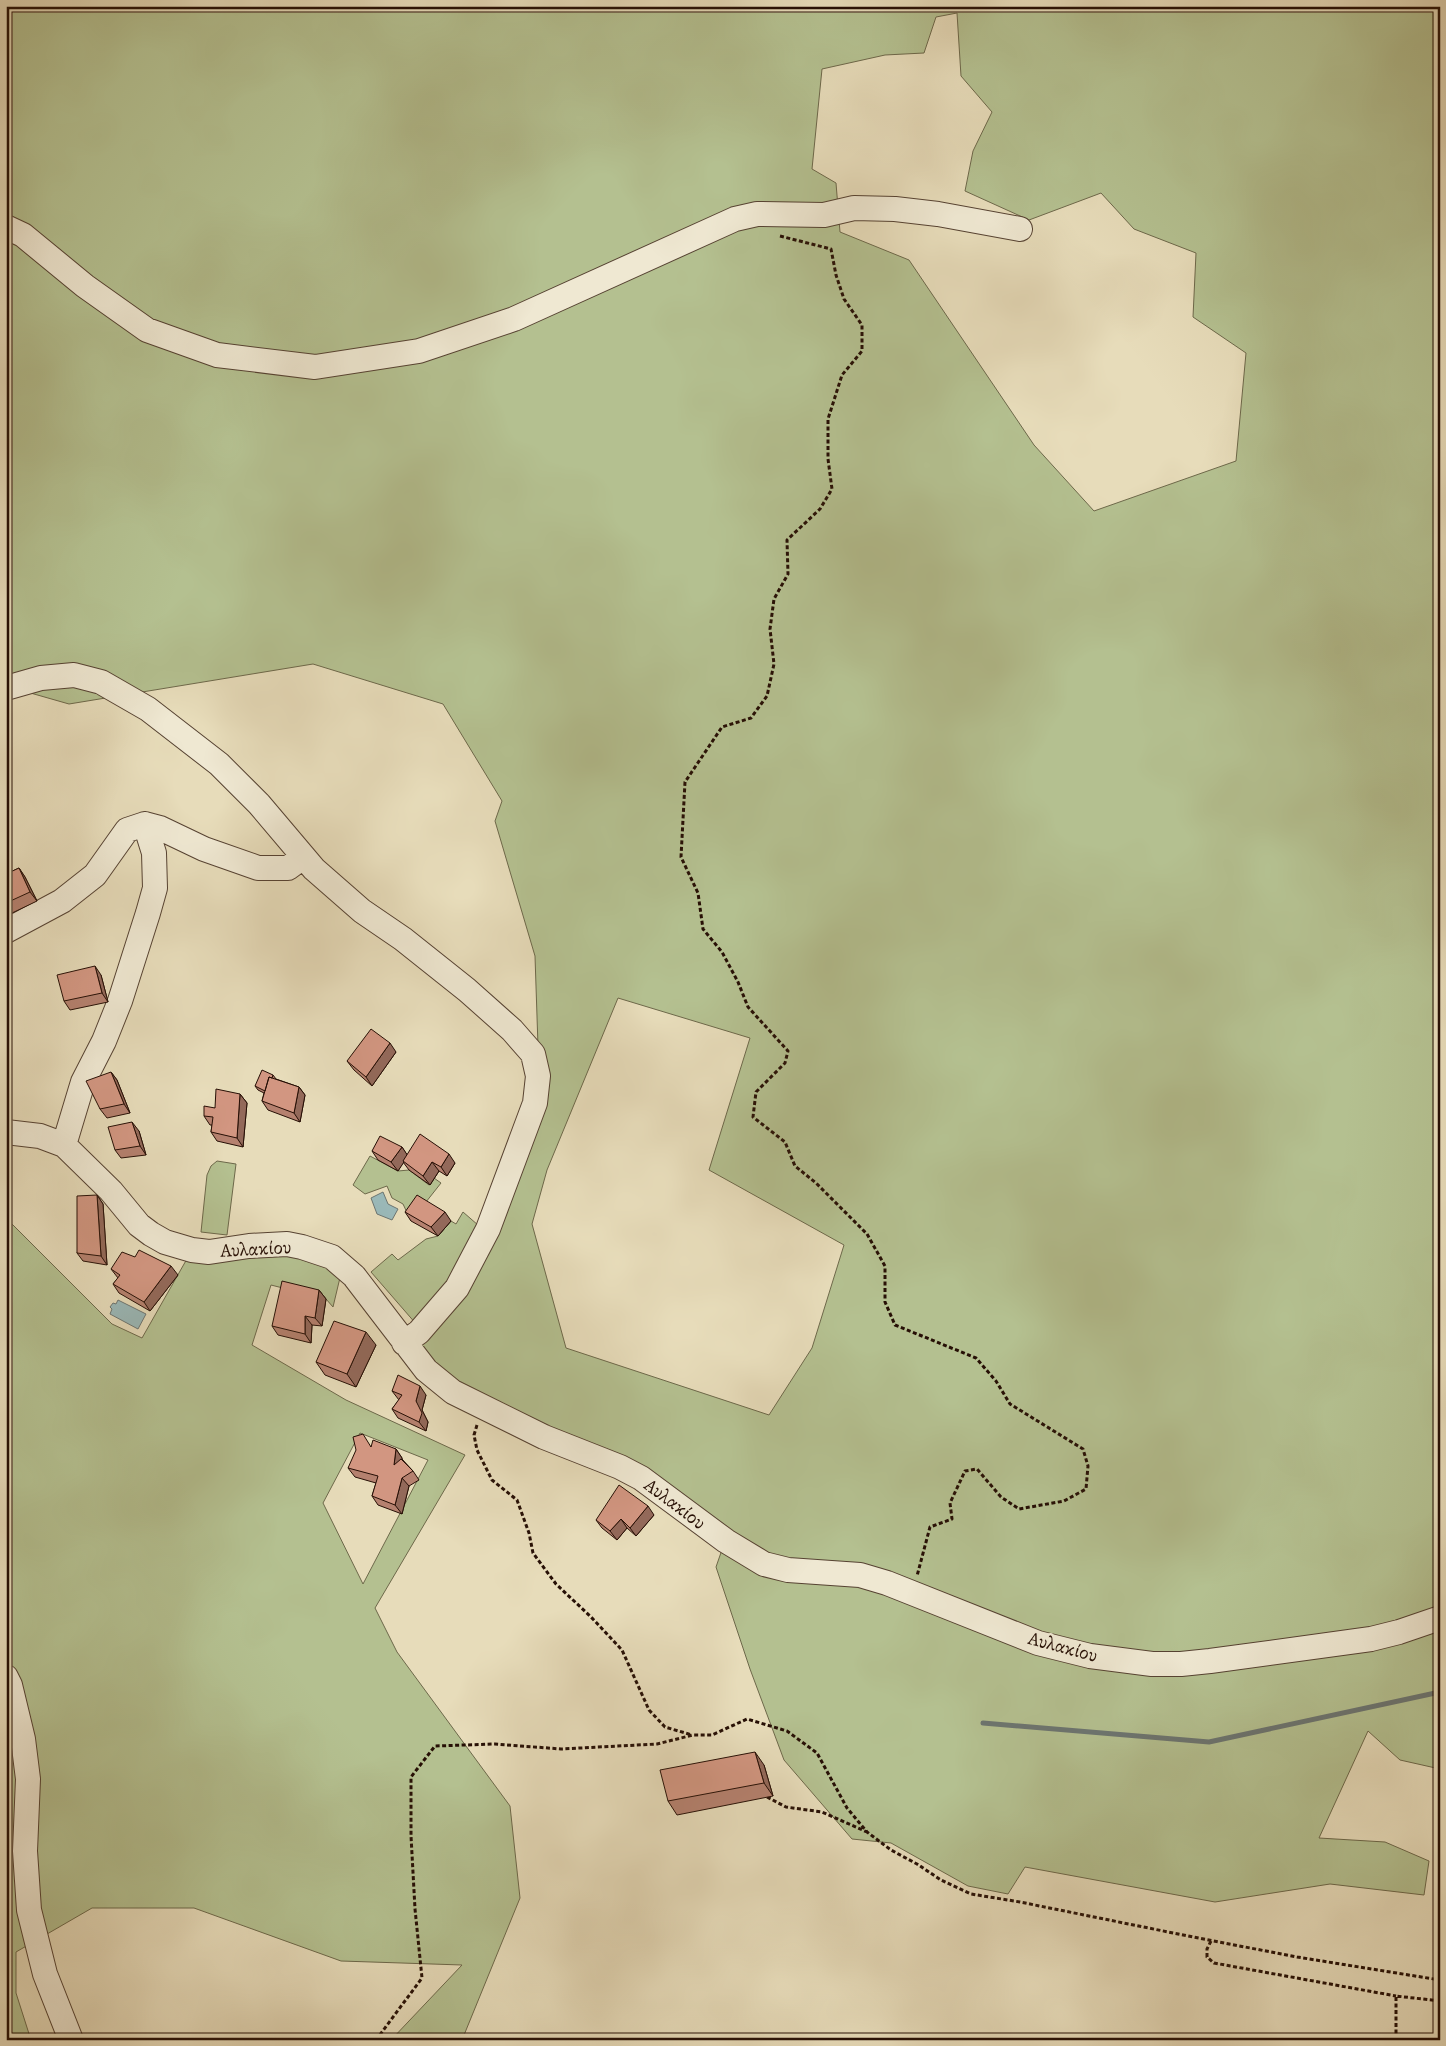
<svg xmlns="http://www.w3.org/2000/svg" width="1446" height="2046" font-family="Alegreya,serif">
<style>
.green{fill:#b4c090;stroke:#6d684a;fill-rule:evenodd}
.water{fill:#9ab9b9;stroke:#6c7571}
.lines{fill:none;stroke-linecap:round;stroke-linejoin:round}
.stream{stroke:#6c7571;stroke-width:5}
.minor-casing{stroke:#564232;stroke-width:26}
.path{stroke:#260f05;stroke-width:3;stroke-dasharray:4 2.5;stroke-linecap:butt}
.minor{stroke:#efe8d2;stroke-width:24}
.wall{fill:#b5816f;stroke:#260f05}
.shaded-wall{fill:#93695a;stroke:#260f05}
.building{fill:#d29681;stroke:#260f05}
.labels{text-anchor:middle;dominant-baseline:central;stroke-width:4.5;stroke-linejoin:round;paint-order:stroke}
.street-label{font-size:19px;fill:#260f05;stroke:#efe8d2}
</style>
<rect width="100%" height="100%" fill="#e7dcba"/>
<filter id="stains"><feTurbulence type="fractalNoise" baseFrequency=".004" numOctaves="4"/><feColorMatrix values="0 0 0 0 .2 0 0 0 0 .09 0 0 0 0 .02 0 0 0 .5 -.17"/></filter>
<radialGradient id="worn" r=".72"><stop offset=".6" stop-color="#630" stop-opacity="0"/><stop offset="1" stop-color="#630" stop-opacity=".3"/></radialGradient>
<path class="green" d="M6,6H1440V1769L1400,1760L1368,1731L1319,1838L1385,1842L1429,1861L1424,1895L1330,1884L1215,1902L1025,1867L1008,1894L968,1886L891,1843L852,1839L784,1760L750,1669L716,1567L725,1541L642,1477L427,1370L417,1325L371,1272L392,1254L398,1260L426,1239L438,1236L451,1221L456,1224L463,1212L486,1232L539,1076L535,956L495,821L502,801L443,704L313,664L69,704L6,686ZM957,13L961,76L992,112L973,151L965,191L1029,220L1101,193L1134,229L1196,253L1193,317L1246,353L1236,461L1094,511L1034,445L909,260L840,232L836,183L812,169L822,69L885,55L924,53L936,17ZM618,998L750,1038L709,1170L844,1245L812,1348L769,1415L566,1348L532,1224L547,1170Z
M370,1156L398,1171L409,1170L429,1185L434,1178L441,1183L411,1221L403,1204L392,1198L387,1186L365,1194L353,1185Z
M217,1161L236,1164L227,1235L201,1232L207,1175L211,1166Z
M6,1218L112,1324L142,1338L192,1250L249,1246L343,1265L333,1307L326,1299L271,1285L252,1345L346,1400L465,1455L375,1608L397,1652L510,1806L520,1898L462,2040H391L462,1965L341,1961L194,1908H92L16,1952V1993L31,2040H6ZM360,1433L428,1460L363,1584L323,1503Z"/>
<path class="water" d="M383,1192L388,1204L398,1209L392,1220L377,1214L371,1198Z
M118,1300L146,1314L138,1329L110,1314L112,1309L110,1307L113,1303L116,1304Z"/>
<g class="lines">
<path class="stream" d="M983,1723L1209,1742L1440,1692"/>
<g class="minor-casing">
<path id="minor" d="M6,227L23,235L85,286L147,330L217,355L315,367L419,351L514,319L735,219L757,214L824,215L854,208L895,209L938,214L1020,229
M6,688L41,678L74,675L101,682L148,709L219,764L259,804L314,869L362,911L403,939L467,990L512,1030L533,1054L538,1076L535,1103L488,1229L457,1288L419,1332L404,1343
M6,931L62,901L95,875L127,830L145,824L160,828L204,849L258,868H288L303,857
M6,1132L40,1136L64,1145L111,1191L139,1225L151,1234L165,1242L192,1250L209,1252L249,1246L287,1244L302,1247L332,1257L354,1276L426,1370L453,1392L544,1437L620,1467L641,1478L726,1541L764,1564L788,1570L860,1575L887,1583L1038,1643L1090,1656L1152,1664H1181L1210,1661L1371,1639L1399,1632L1440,1618
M64,1145L83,1082L104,1041L120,1001L148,913L155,888L154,853L145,824
M6,1677L10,1685L23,1739L28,1779L25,1851L29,1910L45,1974L71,2040"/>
</g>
<path class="path" d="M780,236L831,249L836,275L844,299L862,325V351L842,375L828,419V459L832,489L820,509L787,540L788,574L774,599L770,629L774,664L767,696L751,718L722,727L685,782L681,857L698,893L703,929L722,952L738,982L748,1007L788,1051L785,1063L756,1092L753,1117L785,1142L795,1166L816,1183L867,1234L885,1266V1302L895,1325L976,1358L996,1381L1010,1404L1083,1449L1088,1466L1086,1489L1064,1501L1019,1509L1001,1497L977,1469L965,1471L950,1503L952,1519L930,1527L917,1576
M477,1425L474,1435L477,1450L492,1480L517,1500L529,1533L533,1553L556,1584L591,1617L622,1650L649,1710L665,1727L692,1735
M767,1797L786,1807L822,1812L867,1832
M1211,1941L1207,1949V1957L1214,1963L1396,1996
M376,2040L422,1978L415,1909L411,1836V1777L435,1746L495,1744L561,1749L657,1744L693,1735H712L747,1719L787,1731L817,1753L847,1808L867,1832L891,1850L917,1864L941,1880L971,1894L1020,1902L1193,1937L1297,1957L1440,1980
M1396,2040V1996L1440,2001"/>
<use href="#minor" class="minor"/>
</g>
<path class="wall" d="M19,868L25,877L37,901L10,914L6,909V874Z
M101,975L108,1002L70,1010L64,1001Z
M396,1052L372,1086L354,1070L347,1061Z
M111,1072L117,1080L130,1113L107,1118L100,1109Z
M273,1075L276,1079L299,1087L305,1095L300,1122L268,1110L262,1101L264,1093L258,1090L255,1086Z
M240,1094L247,1103L243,1147L217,1141L211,1132L212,1125H210L204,1116L215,1108Z
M139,1131L146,1155L121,1158L115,1150Z
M402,1147L407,1155L455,1163L447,1176L439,1171L430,1185L409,1170L403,1162L398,1171L378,1160L372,1151Z
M97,1195L103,1204L107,1265L83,1261L77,1253Z
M405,1212L451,1221L438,1236L411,1221Z
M111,1269L178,1275L150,1311L119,1293L113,1284L118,1278Z
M319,1290L326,1299L322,1326L312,1325L311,1343L278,1335L272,1326Z
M376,1345L356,1387L325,1375L316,1362Z
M392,1391L426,1395L422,1410L428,1422L426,1431L398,1418L392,1409L399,1400Z
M371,1446L396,1449L402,1458V1459L413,1471L419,1480L409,1486L402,1514L378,1505L372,1496L376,1483L355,1477L348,1468Z
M654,1515L636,1536L627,1528L617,1540L602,1528L596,1520Z
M764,1765L773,1796L677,1815L668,1801Z"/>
<path class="shaded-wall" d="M19,868L25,877L37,901L30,892Z
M95,966L101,975L108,1002L102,993Z
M390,1043L396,1052L372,1086L366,1077Z
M111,1072L117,1080L130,1113L124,1104Z
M299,1087L305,1095L300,1122L294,1113Z
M240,1094L247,1103L243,1147L237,1138Z
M132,1122L139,1131L146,1155L140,1146Z
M402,1147L408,1156L398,1171L391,1162Z
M449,1154L455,1163L447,1176L441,1167Z
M432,1162L439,1171L430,1185L423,1176Z
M97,1195L103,1204L107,1265L101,1256Z
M445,1212L451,1221L438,1236L431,1227Z
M171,1266L178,1275L150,1311L144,1302Z
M319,1290L326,1299L322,1326L315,1318Z
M305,1316L312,1325L311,1343L305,1334Z
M366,1332L376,1345L356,1387L347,1374Z
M420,1386L426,1395L422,1410L428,1422L426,1431L419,1422L416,1401Z
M396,1449L402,1458L400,1474L394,1465Z
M402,1478L409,1486L402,1514L395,1505Z
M648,1506L654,1515L636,1536L630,1528Z
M621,1519L627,1528L617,1540L610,1531Z
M755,1752L764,1765L773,1796L764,1783Z"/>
<path class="building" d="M19,868L30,892L6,903V874Z
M95,966L102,993L64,1001L57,975Z
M371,1029L390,1043L366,1077L347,1061Z
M262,1070L273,1075L272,1078L269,1077L265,1091L255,1086Z
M111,1072L124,1104L100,1109L86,1081Z
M269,1077L299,1087L294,1113L262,1101Z
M216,1089L240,1094L237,1138L211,1132L213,1117L204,1116V1106L215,1108Z
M132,1122L140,1146L115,1150L108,1127Z
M420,1134L449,1154L441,1167L432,1162L423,1176L403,1161Z
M380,1136L402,1147L391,1162L372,1151Z
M97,1195L101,1256L77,1253V1196Z
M417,1195L445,1212L431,1227L405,1212Z
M139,1250L171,1266L144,1302L113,1284L120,1275L111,1269L122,1252L135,1257Z
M282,1281L319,1290L315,1318L305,1316V1334L272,1326Z
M334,1321L366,1332L347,1374L316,1362Z
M398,1375L420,1386L416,1401L422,1413L419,1422L392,1409L402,1395L392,1391Z
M363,1434L371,1447L373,1440L396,1449L394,1465L401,1459L413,1471L402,1478L395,1505L372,1496L378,1476L348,1468L356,1450L353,1437Z
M619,1485L648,1506L630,1528L621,1519L610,1531L596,1520Z
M755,1752L764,1783L668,1801L660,1770Z"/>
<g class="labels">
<g class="street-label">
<text transform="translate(256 1249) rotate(-3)">Αυλακίου</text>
<text transform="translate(675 1504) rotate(37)">Αυλακίου</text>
<text transform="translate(1063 1647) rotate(15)">Αυλακίου</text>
</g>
</g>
<rect width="1446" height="2046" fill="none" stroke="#e7dcba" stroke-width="25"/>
<rect x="8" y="8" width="1431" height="2031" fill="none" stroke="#260f05" stroke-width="2.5"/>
<rect x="12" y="12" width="1421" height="2021" fill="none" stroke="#260f05"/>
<rect width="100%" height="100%" filter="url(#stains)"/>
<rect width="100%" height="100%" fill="url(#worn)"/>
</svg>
